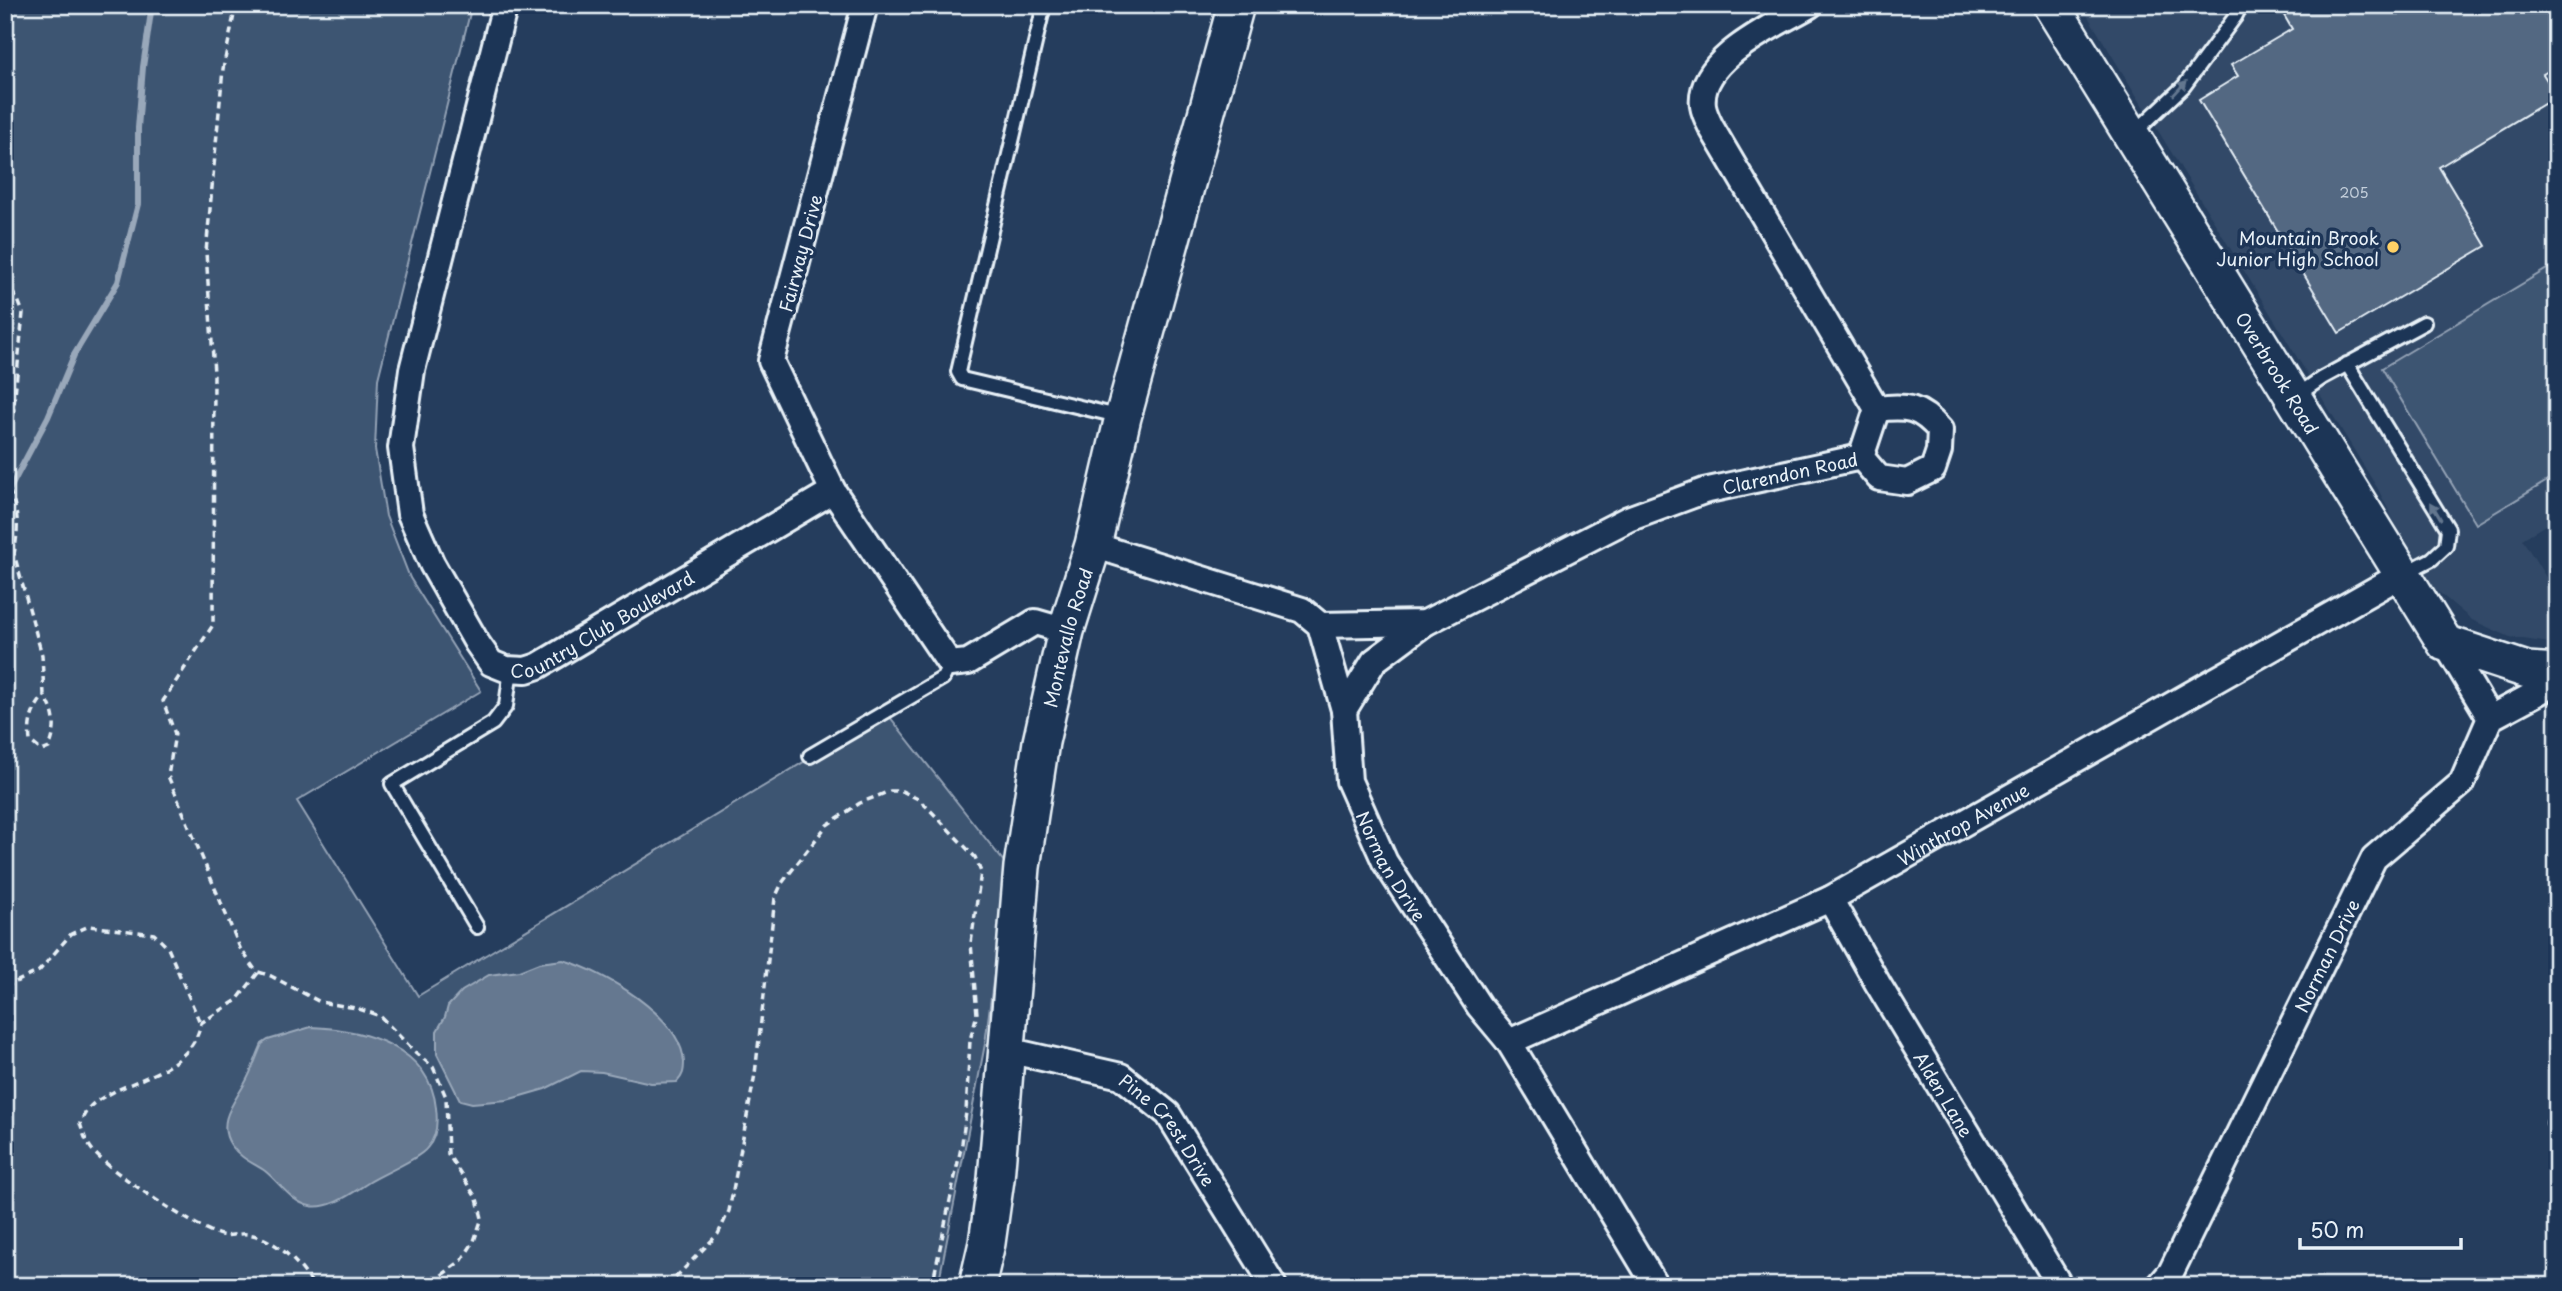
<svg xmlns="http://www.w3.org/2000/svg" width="2562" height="1291" font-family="'Playpen Sans',sans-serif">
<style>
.built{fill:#334a68}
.green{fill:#3e5472;stroke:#93a2b5;stroke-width:2}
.water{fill:#657890;stroke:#99a8ba;stroke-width:2}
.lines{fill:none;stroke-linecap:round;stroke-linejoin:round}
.stream{stroke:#99a8ba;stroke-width:6}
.building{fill:#536782;stroke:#e8f1f8;stroke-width:2}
.lane-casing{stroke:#e8f1f8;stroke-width:18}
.street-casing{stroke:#e8f1f8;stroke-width:30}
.secondary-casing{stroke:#e8f1f8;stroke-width:40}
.path{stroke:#e8f1f8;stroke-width:3.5;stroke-dasharray:7 5;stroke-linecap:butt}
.lane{stroke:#1d3557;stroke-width:12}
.street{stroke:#1d3557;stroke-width:24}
.secondary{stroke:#1d3557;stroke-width:35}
.oneway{fill:#64778f}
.poi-dot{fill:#ffd166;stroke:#1d3557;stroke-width:2.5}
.labels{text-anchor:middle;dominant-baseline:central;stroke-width:7;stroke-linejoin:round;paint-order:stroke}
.number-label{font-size:14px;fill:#c3ceda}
.poi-label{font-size:18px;fill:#e8f1f8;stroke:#1d3557;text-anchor:end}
.street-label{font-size:18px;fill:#e8f1f8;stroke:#1d3557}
</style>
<rect width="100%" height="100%" fill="#253d5d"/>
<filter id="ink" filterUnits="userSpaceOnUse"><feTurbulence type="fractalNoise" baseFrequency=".0143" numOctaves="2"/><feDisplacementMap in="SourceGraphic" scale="14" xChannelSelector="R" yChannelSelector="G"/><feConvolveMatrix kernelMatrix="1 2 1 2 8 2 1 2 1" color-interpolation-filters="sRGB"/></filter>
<g filter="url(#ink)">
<path class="built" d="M2081,5H2557V518L2522,539L2557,595V644L2510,637L2472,620L2435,589L2406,545L2378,489Z"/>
<path class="green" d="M5,5H472L378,379L375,449L386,516L410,578L481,691L297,801L418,996L886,712L1008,867L985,1044L938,1286H5Z
M2557,263V475L2476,524L2382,368Z"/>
<path class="water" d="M563,960C603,971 681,1016 684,1062C684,1071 683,1076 677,1082L651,1083L602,1072L581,1071L545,1089L507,1100L472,1103L460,1100L437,1054V1031L445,1017L448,1006L462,991L489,975L519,971L539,963Z
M311,1027C364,1029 430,1047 436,1108C438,1123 437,1137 427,1148C419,1159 382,1174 368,1183C352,1193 330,1210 310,1206C292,1203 279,1182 265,1171C253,1163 240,1158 231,1145C216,1122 234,1103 245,1083C252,1071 256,1057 262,1044L268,1040Z"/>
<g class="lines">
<path class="stream" d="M5,498L48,417L74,355L118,282L138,204V128L143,67L152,5"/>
</g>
<path class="building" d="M2278,5H2557V66L2543,74L2557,96L2439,167L2486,246L2339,333L2199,100L2238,76L2231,65L2292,29Z"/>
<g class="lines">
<g class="lane-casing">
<path id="lane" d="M1044,5L958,372L962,379L1122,417
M2134,133L2184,86L2235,17L2241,5
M2347,364L2448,529L2446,546L2432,559L2405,573
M2296,396L2322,378L2424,323
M810,756L943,678L950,664
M477,927L392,784L493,723L506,706L511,669
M2554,1123L2557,1121"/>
</g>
<g class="street-casing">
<g id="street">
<path id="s1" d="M505,5L412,370L401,448L410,514L432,564L477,643L491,663L506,669L526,670L538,666L833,491"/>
<path d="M865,5L771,361L833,491L950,664L968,662L1035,622L1066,631"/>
<path d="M1810,5C1776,25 1697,58 1703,106C1704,113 1708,121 1711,127L1877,409L1861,457"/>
<path d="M1861,457L1879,478L1907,482L1933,469L1939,451L1940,430C1920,407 1907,405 1877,409"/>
<path id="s2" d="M1093,545L1302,610L1320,625L1344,710L1349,781L1385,862L1479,1006L1509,1042L1656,1286"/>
<path id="s3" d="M1320,625L1425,623L1628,519L1704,491L1861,457"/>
<path d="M2445,643L2490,718"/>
<path d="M1344,710L1374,661L1425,623"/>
<path id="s4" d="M1830,899L1878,984L2060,1286"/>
<path id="s5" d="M1509,1042L1830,899L2401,575"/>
<path id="s6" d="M1007,1050L1121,1076L1168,1114L1274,1286"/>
<path id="s7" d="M2159,1286L2171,1272L2374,858L2462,783L2490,718L2557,682"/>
</g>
</g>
<g class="secondary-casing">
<g id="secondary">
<path id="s8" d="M2051,5L2445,643L2527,670L2557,672"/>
<path id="s9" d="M977,1286L987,1243L996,1179L1022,867L1041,742L1066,631L1093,545L1123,417L1236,5"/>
</g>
</g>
<path class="path" d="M236,5L223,69L206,252L214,373L213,625L163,701L175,734L168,776L240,948L256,971L271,976L320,1002L356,1008L380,1016L414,1051L433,1067L446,1097L448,1154L477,1199L482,1218L474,1241L462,1260L442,1275L434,1286
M5,282L18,300L23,313L13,415L5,444
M5,479C18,509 20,521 14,554L42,655L44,695C32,711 28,721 30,741L42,751L49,748C57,728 56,713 44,695
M258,973L237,1000L201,1023C193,1064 149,1075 115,1091C106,1096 94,1101 88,1109C85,1113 82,1119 80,1123C83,1134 87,1144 94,1152C111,1172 196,1229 221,1235C229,1237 239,1233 247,1234C276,1238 299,1263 314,1286
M5,987L39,971L71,934L89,926L154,934L168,948L201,1025
M667,1286L718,1234L729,1211L755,1074L775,898L782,883L827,825L860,803L890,791H902L918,799L929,809L975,857L981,872L971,943L977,1014L970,1040L966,1112L962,1143L932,1286"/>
<use href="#lane" class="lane"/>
<use href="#street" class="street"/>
<use href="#secondary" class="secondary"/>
</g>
<defs><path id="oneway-solid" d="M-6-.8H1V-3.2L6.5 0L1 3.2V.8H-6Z" transform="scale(1.75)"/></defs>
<g class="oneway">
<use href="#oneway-solid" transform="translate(2180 88) rotate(-47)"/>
<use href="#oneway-solid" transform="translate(2436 511) rotate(-121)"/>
</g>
</g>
<circle class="poi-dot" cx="2393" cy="247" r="7"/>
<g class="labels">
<g class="number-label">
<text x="2354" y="192">205</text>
</g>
<g class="poi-label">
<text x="2379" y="237">Mountain Brook<tspan x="2379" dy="21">Junior High School</tspan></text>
</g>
<g class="street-label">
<text transform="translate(800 253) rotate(-75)">Fairway Drive</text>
<text stroke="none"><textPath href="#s8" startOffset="432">Overbrook Road</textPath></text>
<text stroke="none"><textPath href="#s3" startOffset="502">Clarendon Road</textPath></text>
<text stroke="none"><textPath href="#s1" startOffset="816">Country Club Boulevard</textPath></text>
<text stroke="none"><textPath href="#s9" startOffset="656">Montevallo Road</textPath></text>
<text stroke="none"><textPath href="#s5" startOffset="504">Winthrop Avenue</textPath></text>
<text stroke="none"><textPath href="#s2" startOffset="497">Norman Drive</textPath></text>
<text stroke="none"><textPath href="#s7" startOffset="371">Norman Drive</textPath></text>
<text stroke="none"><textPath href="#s4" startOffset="226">Alden Lane</textPath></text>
<text stroke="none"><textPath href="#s6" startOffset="189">Pine Crest Drive</textPath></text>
</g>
</g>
<rect width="2562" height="1291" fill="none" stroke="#1d3557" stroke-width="28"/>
<rect x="14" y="14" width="2534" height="1263" fill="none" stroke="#e8f1f8" stroke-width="2.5" filter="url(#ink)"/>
<path d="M2300 1238v10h161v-10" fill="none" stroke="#e8f1f8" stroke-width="3.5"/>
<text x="2310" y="1238" font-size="21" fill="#e8f1f8" stroke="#1d3557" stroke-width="5" paint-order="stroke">50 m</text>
</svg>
